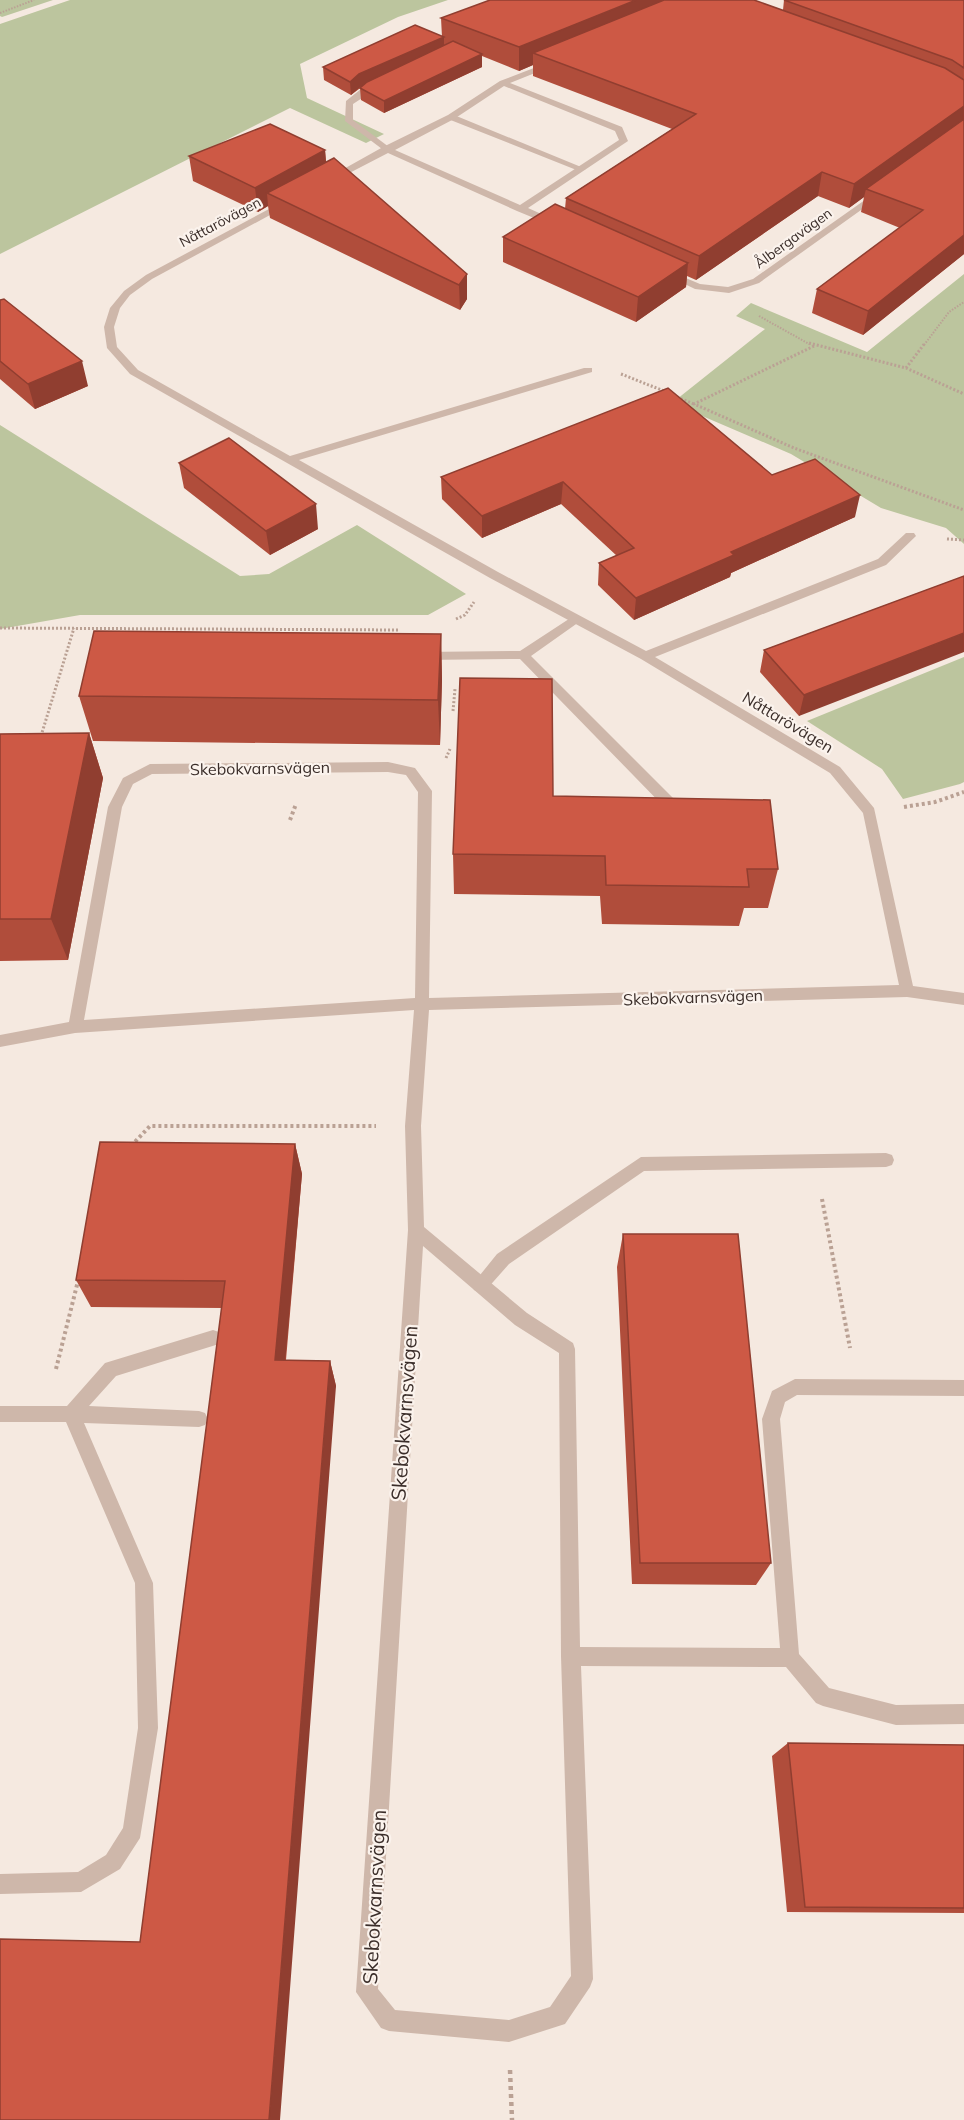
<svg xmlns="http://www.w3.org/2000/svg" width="964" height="2120" font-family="Mulish,sans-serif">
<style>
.green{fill:#bcc59e}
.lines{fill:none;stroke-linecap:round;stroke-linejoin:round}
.path-far3{stroke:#baa194;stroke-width:2;stroke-dasharray:1.5 1.5;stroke-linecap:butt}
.path-far2{stroke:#baa194;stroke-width:3;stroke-dasharray:2 2;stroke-linecap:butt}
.path-far1{stroke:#baa194;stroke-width:4;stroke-dasharray:3 3;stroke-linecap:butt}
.path{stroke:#baa194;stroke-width:4.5;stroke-dasharray:4 4;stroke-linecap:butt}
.service{fill:#ceb7aa;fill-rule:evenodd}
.minor{fill:#ceb7aa;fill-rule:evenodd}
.wall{fill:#b04d3b}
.shaded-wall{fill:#903e30}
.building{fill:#cd5945;stroke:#903e30;stroke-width:1.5}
.labels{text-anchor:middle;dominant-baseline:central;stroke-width:4.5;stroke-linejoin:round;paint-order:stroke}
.far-street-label{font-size:14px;fill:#3b2e2a;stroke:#fbf3ed}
.street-label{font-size:16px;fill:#3b2e2a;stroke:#fbf3ed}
.near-street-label{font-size:20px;fill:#3b2e2a;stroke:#fbf3ed}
</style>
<rect width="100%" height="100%" fill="#f5e9e0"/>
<path class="green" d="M0,0H53L2,17L0,16Z
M70,0H448L398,17L300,64L307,98L384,134L366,143L290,108L0,254V24Z
M964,274V544L946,528L881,508L791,454L672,403L765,329L736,316L751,303L867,352Z
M0,425L240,576L269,574L357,525L466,594L428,615H80L0,629Z
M964,657V782L960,784L903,799L882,769L807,721Z"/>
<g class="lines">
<path class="path-far3" d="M0,13L34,0
M759,316L811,345
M924,345L949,312L964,302"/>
<path class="path-far2" d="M809,343L906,368L964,394
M814,346L694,404L794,448L964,510
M906,368L925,343
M621,374L664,391
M677,397L694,404
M947,539L964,540
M456,619L465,615L474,602
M0,628L400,630
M453,711L455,689
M41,736L74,628
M446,758L450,749"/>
<path class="path-far1" d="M904,807L935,802L964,792
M290,820L296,804
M131,1146L150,1126H376
M822,1199L850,1348
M56,1369L78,1281"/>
<path class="path" d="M510,2070L512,2120"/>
<path class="service" d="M375,83L382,85L353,104V120L389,147L390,149L386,152L345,121L346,101L361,89Z
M448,115H454L586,169L579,171L448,119Z
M575,615L579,616V622L531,656L682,807L684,811L682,815H672L520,659L422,660L416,656L422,652L520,651Z
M886,1153L892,1155L894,1160L892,1165L886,1167L644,1171L509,1264L486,1290L480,1293L474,1290L472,1285L497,1254L641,1157Z
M213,1330L219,1332L221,1338L219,1344L116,1376L89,1406L199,1411L205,1413L208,1419L205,1425L199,1427L84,1423L153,1583L158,1728L140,1838L120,1869L81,1892L0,1894V1874L78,1872L106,1855L123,1828L138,1728L135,1583L66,1422H0V1406H67L105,1363Z"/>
<path class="minor" d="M552,61L556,63L555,65L510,83L622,127L628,141L528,208L557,221V225H551L517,211L388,153L332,182L324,180L383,147L448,115L500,81ZM504,86L615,131L619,140L520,205L395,150L454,119Z
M879,190L884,193L882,195L759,283L729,293L695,289L664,274L669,271L700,284L728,287L753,279Z
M284,201L292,203L152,279L130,295L120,308L114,327L117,347L138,370L290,456L584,368H592V372L299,460L498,572L646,651L878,559L906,533H914L916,536L886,565L655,657L840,767L874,808L913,986L964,993V1005L907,997L429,1010L421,1126L424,1227L527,1313L573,1343L575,1349L580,1647L780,1648L762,1419L772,1391L795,1379L964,1380V1396L797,1395L785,1402L780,1419L799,1654L829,1688L896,1705L964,1704V1724L896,1725L823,1706L816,1703L786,1667L581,1666L593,1979L590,1987L565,2024L509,2042L389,2031L381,2028L356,1992L408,1230L405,1126L414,1010L75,1033L0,1047V1035L69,1022L108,807L123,778L150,764L388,762L415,768L432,791L429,998L899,985L863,813L830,773L641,659L490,578L130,374L107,348L104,327L110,308L124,291L146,275ZM388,772L406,775L418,792L415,998L84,1020L122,807L133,784L152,774ZM423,1246L515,1325L559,1353L561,1656L571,1976L550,2007L509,2020L395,2010L378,1989Z"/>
</g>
<path class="wall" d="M784,0H964V254L863,335L812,313L817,289L900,228L861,212L864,197L849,208L818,196L696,280L687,276L686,287L636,322L503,262V237L565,209L566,198L672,129L533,76V65L519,71L482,56V67L384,113L361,100L360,88L363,86L351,95L324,80L323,67L442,37L441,18L783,10Z
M325,150L326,162L467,274V299L460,310L270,218L268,206L258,212L193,181L189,156Z
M0,300L88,386L35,409L0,379Z
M179,463L318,529L270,555L184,488Z
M772,475L855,517L731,573L730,577L634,620L598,585L599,563L617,556L561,504L482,538L442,499L441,477Z
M964,576L799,716L760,672L764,650Z
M441,634L442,680L440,745L93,741L79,696Z
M89,733L103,778L68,960L0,961V734Z
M553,796L778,869L768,908H744L739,926L602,924L600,896L454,894L453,854Z
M295,1144L302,1174L286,1360L330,1361L336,1386L140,1942L222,1308L91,1307L76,1280Z
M623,1234L771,1563L756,1585L632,1584L617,1267Z
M788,1743L964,1745V1913L787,1912L772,1756Z"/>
<path class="shaded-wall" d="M636,0H690L533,53V65L519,71V47Z
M444,37V50L360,87L351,95L350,82L359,74Z
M482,54V67L384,113V101Z
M964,106V121L866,189L864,197L849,208L854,184Z
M325,150L327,174L267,193L268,206L258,212L255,188Z
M822,172L818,196L696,280L699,256Z
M964,235V254L863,335L868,311Z
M688,263L686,287L636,322L638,297Z
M467,274V299L460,310L459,285Z
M82,361L88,386L35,409L28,384Z
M563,482L561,504L482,538V516Z
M860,495L855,517L731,573L730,577L634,620L636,598L731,552Z
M316,504L318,529L270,555L266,531Z
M964,633V652L799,716L804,695Z
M441,634L442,680L440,745L438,700Z
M89,733L103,778L68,960L51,919Z
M295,1144L302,1174L283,1385L275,1360Z
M330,1361L336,1386L280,2120H269Z"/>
<path class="building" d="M490,0H636L519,47L441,18Z
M664,0H754L945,68L964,80V106L854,184L822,172L699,256L566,198L696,114L533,53Z
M784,0H964V68L952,60Z
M415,25L444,37L359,74L350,82L323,67Z
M453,41L482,54L384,101L360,88L367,82Z
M964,119V235L868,311L817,289L923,210L866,189Z
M270,124L325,150L255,188L189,156Z
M334,158L467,274L459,285L267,193Z
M555,204L688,263L638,297L503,237Z
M4,299L82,361L28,384L0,361V300Z
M668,388L772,475L815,459L860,495L731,552L734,555L636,598L599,563L634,548L563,482L482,516L441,477Z
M229,438L316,504L266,531L179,463Z
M964,576V633L804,695L764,650Z
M94,631L441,634L438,700L79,696Z
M460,678L552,679L553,796L770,800L778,869H747L749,887L606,885L605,856L453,854Z
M89,733L51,919H0V734Z
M100,1142L295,1144L275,1360L330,1361L269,2120H0V1939L140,1942L225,1281L76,1280Z
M623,1234H738L771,1563H640Z
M788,1743L964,1745V1908L805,1907Z"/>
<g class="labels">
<g class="far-street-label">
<text transform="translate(220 222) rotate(-28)">Nåttarövägen</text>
<text transform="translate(793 238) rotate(-36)">Ålbergavägen</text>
</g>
<g class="street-label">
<text transform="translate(788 722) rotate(31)">Nåttarövägen</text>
<text transform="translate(260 768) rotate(-1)">Skebokvarnsvägen</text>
<text transform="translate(693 997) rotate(-2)">Skebokvarnsvägen</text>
</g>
<g class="near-street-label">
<text transform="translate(404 1413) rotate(-86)">Skebokvarnsvägen</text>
<text transform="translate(374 1897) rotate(-87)">Skebokvarnsvägen</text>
</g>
</g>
</svg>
